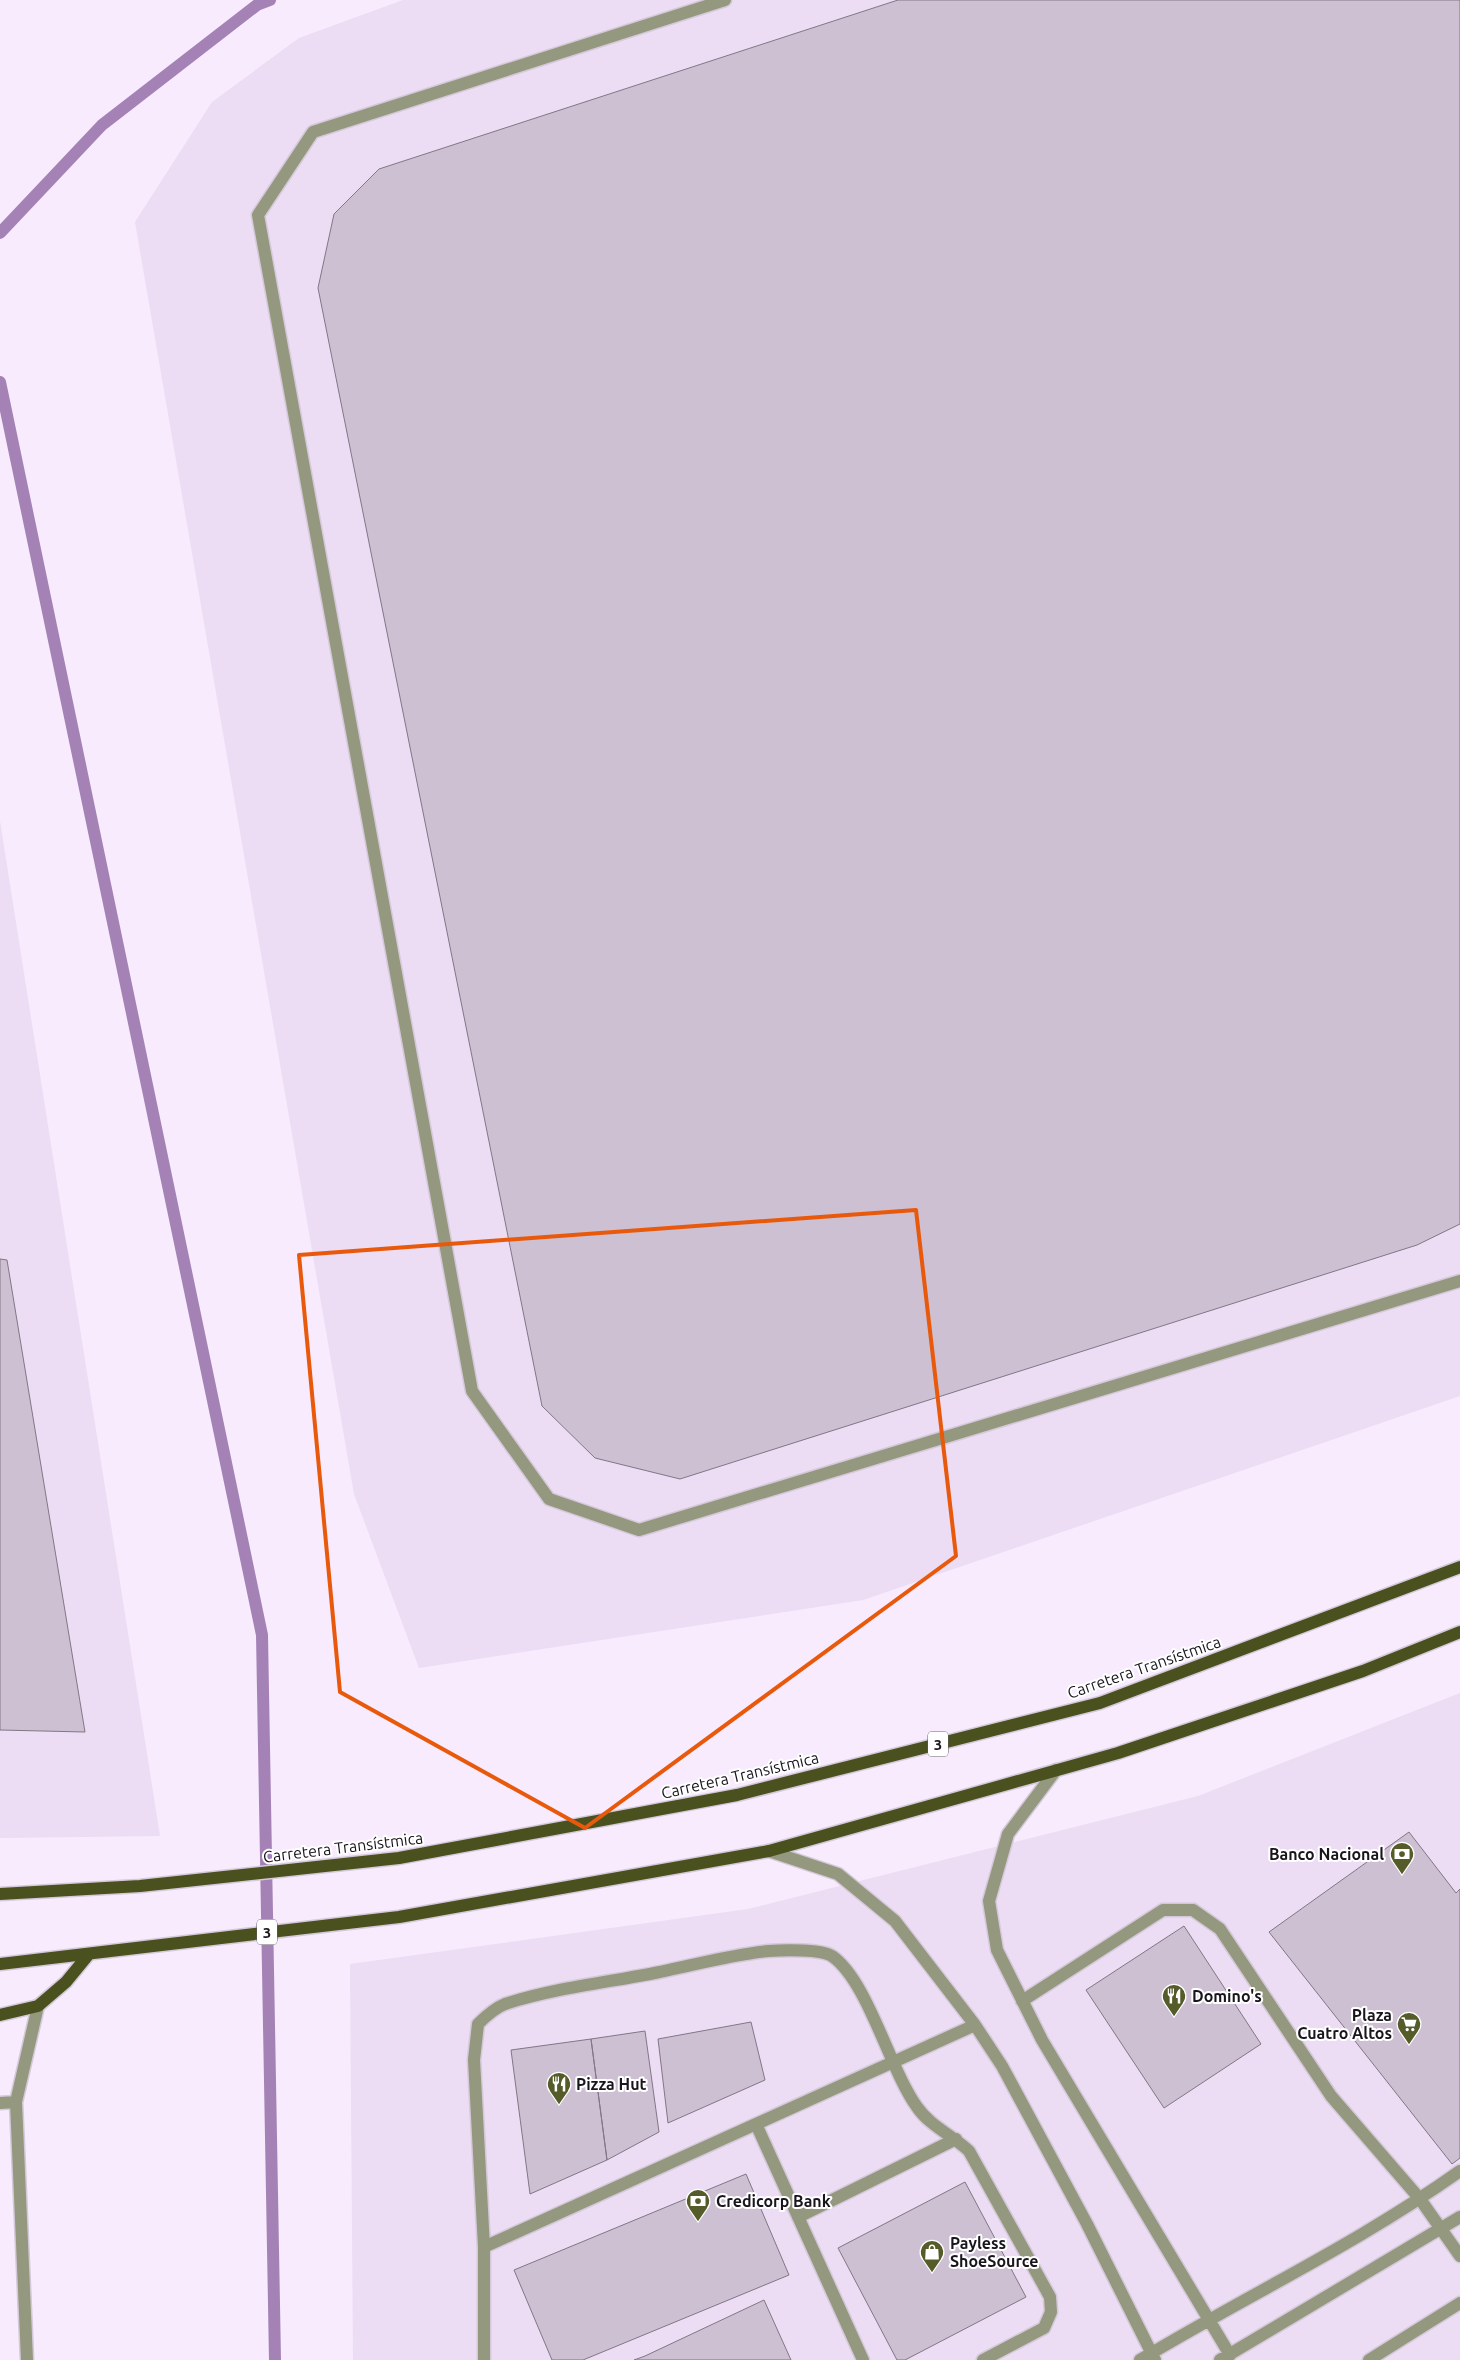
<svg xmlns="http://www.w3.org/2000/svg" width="1460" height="2360" font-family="Ubuntu,sans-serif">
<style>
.built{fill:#ecdcf4}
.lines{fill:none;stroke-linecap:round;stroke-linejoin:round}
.stream{stroke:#a582b6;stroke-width:12}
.building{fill:#ccc0d2;stroke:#817786}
.service-casing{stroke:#d3c9d9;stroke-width:15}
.primary-casing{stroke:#d3c9d9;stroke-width:15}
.service{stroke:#94987e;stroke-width:12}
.primary{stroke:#4a511f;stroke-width:12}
.marked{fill:none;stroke:#e8590c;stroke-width:4;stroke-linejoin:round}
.labels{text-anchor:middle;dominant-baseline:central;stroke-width:4;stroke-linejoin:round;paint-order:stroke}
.shield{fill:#fff;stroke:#5e5b60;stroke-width:1}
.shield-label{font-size:15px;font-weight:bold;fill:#19151c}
.street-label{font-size:16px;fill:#19151c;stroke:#fff}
.poi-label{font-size:16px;font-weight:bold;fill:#19151c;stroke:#fff;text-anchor:start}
</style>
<rect width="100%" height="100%" fill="#f7ebfd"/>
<path class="built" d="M403,0H1460V1396L863,1600L419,1668L354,1494L135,222L212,102L299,38Z
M0,821L160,1836L0,1838Z
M1460,1693V2360H353L350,1964L748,1909L1198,1796Z"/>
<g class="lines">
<path class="stream" d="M0,233L102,125L257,5L270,0
M0,382L262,1635L275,2360"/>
</g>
<path class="building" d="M898,0H1460V1224L1417,1245L680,1479L595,1458L542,1406L318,288L334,214L379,169Z
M0,1259L7,1260L85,1732L0,1730Z
M1409,1832L1456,1893L1460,1889V2158L1452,2164L1269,1932Z
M1184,1926L1261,2044L1164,2108L1086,1990Z
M751,2022L765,2080L668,2123L658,2039Z
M645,2031L659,2132L607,2160L591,2039Z
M591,2039L607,2160L530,2194L511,2050Z
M746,2174L789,2275L583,2360H552L514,2270Z
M965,2182L1026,2297L905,2360H897L838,2248Z
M764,2300L791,2360H634L645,2356Z"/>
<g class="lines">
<g class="service-casing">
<path id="service" d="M725,0L313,132L258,215L472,1391L549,1499L639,1530L1460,1281
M1056,1770L1008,1834L989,1901L997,1950L1042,2040L1230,2355
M769,1851L838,1874L895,1921L975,2025L1002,2066L1087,2224L1155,2360
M1022,2001L1163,1910H1193L1220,1929L1331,2096L1420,2199L1460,2256
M0,2103L16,2102
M756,2124L863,2360
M798,2217L956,2139
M484,2247L474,2060L478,2024C486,2016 495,2008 505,2004C551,1989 602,1983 650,1974C687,1967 732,1954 769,1951C783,1950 821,1949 832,1956C868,1981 889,2068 917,2107C930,2126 952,2135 969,2151L1050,2297L1051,2312L1044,2328L983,2360
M27,2360L16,2102L38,2006
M484,2360V2247L975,2025
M1140,2360C1246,2296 1359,2243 1460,2171
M1220,2360L1460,2217
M1369,2360L1460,2303"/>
</g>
<g class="primary-casing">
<path id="primary" d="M0,1894L140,1886L399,1858L737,1795L1100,1703L1460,1567
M0,1964L399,1917L769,1851L1118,1753L1363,1671L1460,1632
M0,2015L38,2006L66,1982L89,1954"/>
</g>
<use href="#service" class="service"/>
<use href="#primary" class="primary"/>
</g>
<path class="marked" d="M916,1210L956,1556L585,1828L340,1692L299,1255Z"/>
<defs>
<g id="bank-pin" transform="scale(1.25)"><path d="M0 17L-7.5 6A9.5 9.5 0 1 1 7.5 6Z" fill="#555c2a" stroke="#fff"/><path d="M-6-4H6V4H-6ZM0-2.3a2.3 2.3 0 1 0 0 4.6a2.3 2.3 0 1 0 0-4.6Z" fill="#fff"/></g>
<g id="restaurant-pin" transform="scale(1.25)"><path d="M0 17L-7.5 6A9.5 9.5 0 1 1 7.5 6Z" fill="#555c2a" stroke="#fff"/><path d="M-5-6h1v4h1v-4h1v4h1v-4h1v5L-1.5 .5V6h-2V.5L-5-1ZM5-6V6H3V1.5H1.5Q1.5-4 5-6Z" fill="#fff"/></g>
<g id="supermarket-pin" transform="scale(1.25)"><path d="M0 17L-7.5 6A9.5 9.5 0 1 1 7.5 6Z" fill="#555c2a" stroke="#fff"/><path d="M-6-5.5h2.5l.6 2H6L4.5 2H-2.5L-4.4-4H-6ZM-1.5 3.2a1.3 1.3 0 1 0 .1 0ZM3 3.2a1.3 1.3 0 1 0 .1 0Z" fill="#fff"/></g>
<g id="shop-pin" transform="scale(1.25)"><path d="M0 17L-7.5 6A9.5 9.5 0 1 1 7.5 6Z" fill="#555c2a" stroke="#fff"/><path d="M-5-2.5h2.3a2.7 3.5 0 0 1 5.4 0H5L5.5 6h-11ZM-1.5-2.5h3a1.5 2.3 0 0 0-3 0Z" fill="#fff"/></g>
</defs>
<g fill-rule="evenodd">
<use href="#bank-pin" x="1402" y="1854"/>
<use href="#restaurant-pin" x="1174" y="1996"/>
<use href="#supermarket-pin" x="1409" y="2024"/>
<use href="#restaurant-pin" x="559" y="2084"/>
<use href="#bank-pin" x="698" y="2201"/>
<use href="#shop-pin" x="932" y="2252"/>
</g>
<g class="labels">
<g class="shield">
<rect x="928" y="1731.5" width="20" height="25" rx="4"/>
<rect x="257" y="1919.5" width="20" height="25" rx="4"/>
</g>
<g class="shield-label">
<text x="938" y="1744">3</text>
<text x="267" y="1932">3</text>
</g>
<g class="street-label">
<text transform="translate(1144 1667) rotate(-19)">Carretera Transístmica</text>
<text transform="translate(740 1775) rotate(-13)">Carretera Transístmica</text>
<text transform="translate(343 1847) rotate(-7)">Carretera Transístmica</text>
</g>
<g class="poi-label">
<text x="1384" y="1854" text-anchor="end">Banco Nacional</text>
<text x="1192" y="1996">Domino's</text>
<text x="1392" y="2015" text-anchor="end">Plaza<tspan x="1392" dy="18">Cuatro Altos</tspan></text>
<text x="576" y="2084">Pizza Hut</text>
<text x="716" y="2201">Credicorp Bank</text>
<text x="950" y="2243">Payless<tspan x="950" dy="18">ShoeSource</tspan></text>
</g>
</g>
</svg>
